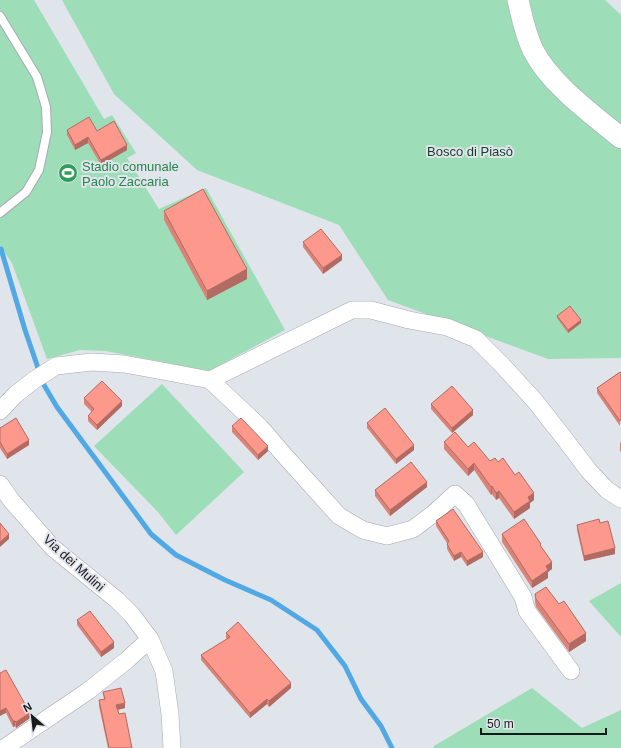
<svg xmlns="http://www.w3.org/2000/svg" width="621" height="748" font-family="Arial,sans-serif">
<style>
.green{fill:#9dddb8}
.lines{fill:none;stroke-linecap:round;stroke-linejoin:round}
.stream{stroke:#50a9e5;stroke-width:5}
.service-casing{stroke:#a6aab0;stroke-width:10}
.minor-casing{stroke:#a6aab0;stroke-width:18}
.tertiary-casing{stroke:#a6aab0;stroke-width:22}
.service{stroke:#fff;stroke-width:8}
.minor{stroke:#fff;stroke-width:17}
.tertiary{stroke:#fff;stroke-width:21}
.wall{fill:#da8478}
.shaded-wall{fill:#b16b62}
.building{fill:#fd998c;stroke:#b16b62}
.labels{text-anchor:middle;dominant-baseline:central;stroke-width:4;stroke-linejoin:round;paint-order:stroke}
.park-label{font-size:13px;fill:#133e29;stroke:#e0e4eb}
.leisure-label{font-size:13px;fill:#27864d;stroke:#e0e4eb;text-anchor:start}
.street-label{font-size:13px;fill:#18191b;stroke:#e0e4eb}
</style>
<rect width="100%" height="100%" fill="#e0e4eb"/>
<path class="green" d="M0,0H34L104,119L112,115L136,153L127,158L159,209L206,188L285,330L209,371L106,351L80,350L47,359L12,263L0,246Z
M62,0H605L621,15V358L548,359L388,300L339,225L197,170L114,94Z
M162,384L244,472L176,535L158,512L94,446Z
M621,583V637L589,601Z
M532,688L582,728L621,710V748H434V746Z"/>
<g class="lines">
<path class="stream" d="M1,249L25,330L37,365L41,380L57,407L151,534L176,555L225,580L271,600L317,630L345,666L361,699L381,726L392,748"/>
<g class="service-casing">
<path id="service" d="M0,16L37,77L46,107L47,132L39,170L26,192L0,213"/>
</g>
<g class="minor-casing">
<path id="minor" d="M210,380L352,310H371L409,320L447,327L476,339L503,366L535,401L564,438L589,471L607,490L621,499
M0,411L15,395L34,380L56,366L92,362L124,364L168,372L210,380L260,427L285,456L339,516L363,530L387,536L413,529L433,514L455,494L466,504L523,597L527,611L571,671
M0,484L11,500L53,548L117,600L132,615L150,639L164,671L170,714L172,748
M4,748L88,691L127,660L150,639"/>
</g>
<g class="tertiary-casing">
<path id="tertiary" d="M518,0C522,17 525,34 533,50C550,84 592,114 621,138"/>
</g>
<use href="#service" class="service"/>
<use href="#minor" class="minor"/>
<use href="#tertiary" class="tertiary"/>
</g>
<path class="wall" d="M67,130L97,131L127,150L101,165L88,143L75,150L67,135Z
M164,211L247,279L207,300L164,220Z
M303,242L342,260L323,274L303,247Z
M557,316L581,323L568,333L557,318Z
M620,372V426L597,393V388Z
M84,398L122,406L97,430L88,421V416L92,412L84,404Z
M431,404L473,415L452,433L431,409Z
M367,423L414,450L396,464L367,428Z
M232,426L268,451L258,460L232,432Z
M0,428L29,445L7,459L0,448Z
M444,442L468,447L490,461L534,500L530,503V508L514,519L499,498L496,500L492,494L491,495L474,470L468,476L444,449Z
M621,442V452L620,451V443Z
M427,487L390,516L375,496V490Z
M436,521L483,557L467,566L461,557L454,561L447,549V543L436,526Z
M600,523L615,554L584,561L577,530V525Z
M502,534L541,547L552,569L548,572V578L532,588L502,542Z
M535,594L586,641L569,652L536,607L535,602Z
M77,620L114,648L101,657L77,625Z
M226,633L291,688L269,707L267,704L250,718L201,660V655L227,639L226,638Z
M0,673L30,718L16,728L15,726L13,727L6,713Z
M103,692L125,708L118,710L119,714L132,748H108L99,706V700L104,699Z"/>
<path class="shaded-wall" d="M88,137V143L75,150V145Z
M127,145V150L101,165V160Z
M342,255V260L323,274V268Z
M247,269V279L207,300V291Z
M581,320V323L568,333V330Z
M122,401V406L97,430V425Z
M473,410V415L452,433V428Z
M29,440V445L7,459V454Z
M414,445V450L396,464V459Z
M268,446V451L258,460V455Z
M474,463V470L468,476V469Z
M427,482V487L390,516V510Z
M492,486V494L491,495V487Z
M499,491V498L496,500V493Z
M534,493V500L530,503V508L514,519V512L528,497Z
M9,534V539L0,547V542Z
M615,548V554L584,561V556Z
M461,552V557L454,561V556Z
M483,552V557L467,566V561Z
M552,562V569L548,572V578L532,588V581L546,566Z
M586,633V641L569,652V644Z
M114,642V648L101,657V652Z
M291,683V688L269,707V701Z
M267,699V704L250,718V713Z
M125,703V708L116,710V705Z
M6,708V713L0,716V711Z
M30,713V718L16,728V722Z
M13,721H15V726L13,727Z"/>
<path class="building" d="M89,117L97,131L114,121L127,145L101,160L88,137L75,145L67,130Z
M203,189L247,269L207,291L164,211Z
M321,229L342,255L323,268L303,242Z
M570,306L581,320L568,330L557,316Z
M620,372L621,373V420L620,421L597,388Z
M102,381L122,401L97,425L88,416L94,409L84,398Z
M452,386L473,410L452,428L431,404Z
M385,408L414,445L396,459L367,423Z
M16,418L29,440L7,454L0,442V428Z
M241,418L268,446L258,455L232,426Z
M455,432L468,447L474,442L490,461L495,458L498,462L503,458L515,475L519,472L534,493L528,497L530,501L514,512L499,491L496,493L492,486L491,487L474,463L468,469L444,442Z
M411,462L427,482L390,510L375,490Z
M453,509L483,552L467,561L461,552L454,556L447,544L449,541L436,521Z
M524,519L541,544L540,545L552,562L546,566L548,570L532,581L502,534Z
M599,519L600,523L608,521L615,548L584,556L577,525Z
M0,523L9,534L0,542Z
M546,587L559,604L564,601L586,633L569,644L536,599L535,594Z
M90,611L114,642L101,652L77,620Z
M238,622L291,683L269,701L267,699L250,713L201,655L230,637L226,633Z
M6,670L30,713L16,722L15,721H13L6,708L0,711V673Z
M121,688L125,703L116,705L119,714L125,713L132,748H109L99,700L105,699L103,692Z"/>
<defs>
<g id="stadium-disc" transform="scale(1)"><circle r="9.5" fill="#2e9e5b" stroke="#e0e4eb"/><path d="M0-5a6.5 5 0 1 0 0 10a6.5 5 0 1 0 0-10ZM-3.5-1.8h7v3.6h-7Z" fill="#fff"/></g>
</defs>
<g fill-rule="evenodd">
<use href="#stadium-disc" x="68" y="173"/>
</g>
<g class="labels">
<g class="park-label">
<text x="470" y="151">Bosco di Piasò</text>
</g>
<g class="leisure-label">
<text x="82" y="166">Stadio comunale<tspan x="82" dy="15">Paolo Zaccaria</tspan></text>
</g>
<g class="street-label">
<text transform="translate(74 563) rotate(42)">Via dei Mulini</text>
</g>
</g>
<g transform="translate(32 716) rotate(332)" stroke="#e0e4eb" stroke-width="3" paint-order="stroke">
<path d="M0-3L7 15L0 10L-7 15Z" fill="#18191b"/>
<text y="-6" font-size="11" font-weight="bold" text-anchor="middle" fill="#18191b">N</text>
</g>
<path d="M481 728v6h125v-6" fill="none" stroke="#18191b" stroke-width="2"/>
<text x="487" y="728" font-size="12" fill="#18191b" stroke="#e0e4eb" stroke-width="3" paint-order="stroke">50 m</text>
</svg>
